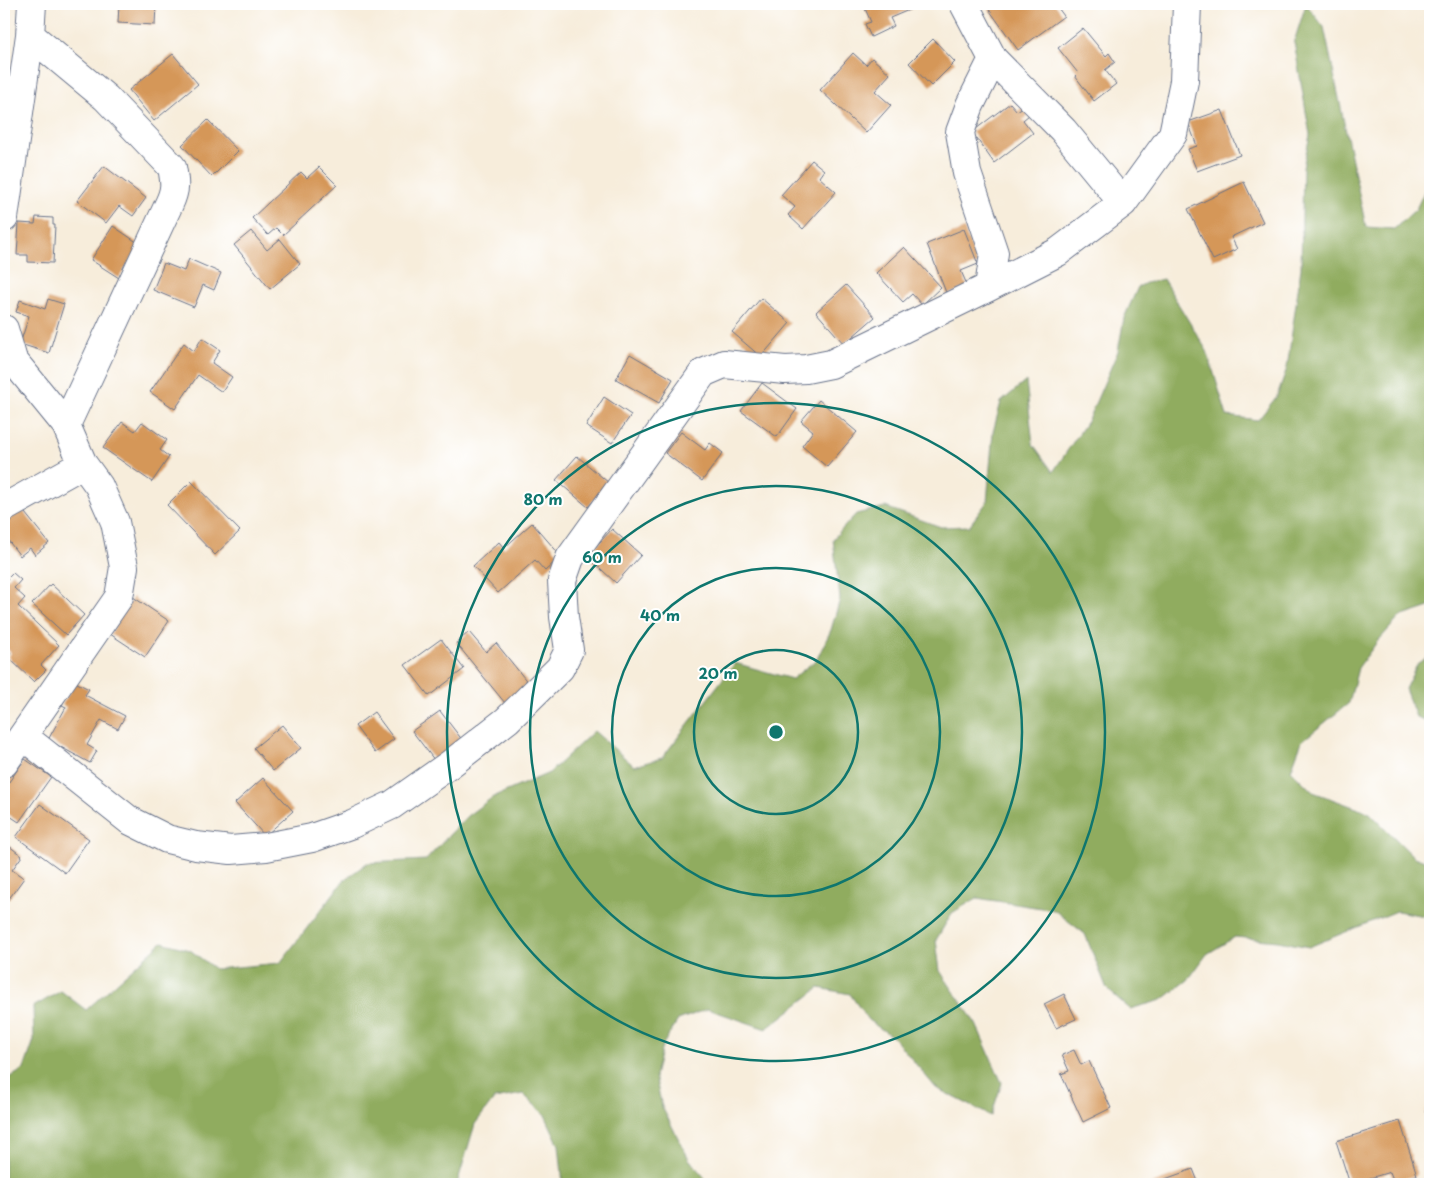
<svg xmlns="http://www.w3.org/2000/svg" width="1434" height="1188" font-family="'Playpen Sans',sans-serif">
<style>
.forest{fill:#90ac5f;stroke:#566e5e}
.building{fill:#d59758}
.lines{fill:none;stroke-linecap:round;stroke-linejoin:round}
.minor-casing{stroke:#68728a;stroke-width:30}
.minor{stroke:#fff;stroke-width:28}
.ring{fill:none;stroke:#0f766e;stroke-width:2.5}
.centre{fill:#0f766e;stroke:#fff;stroke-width:2.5}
.ring-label{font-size:15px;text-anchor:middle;font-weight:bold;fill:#0f766e;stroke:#fff;stroke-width:4;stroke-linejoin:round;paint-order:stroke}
</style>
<rect width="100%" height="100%" fill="#fff"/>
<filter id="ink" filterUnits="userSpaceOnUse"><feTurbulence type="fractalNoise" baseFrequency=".02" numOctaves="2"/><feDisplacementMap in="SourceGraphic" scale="10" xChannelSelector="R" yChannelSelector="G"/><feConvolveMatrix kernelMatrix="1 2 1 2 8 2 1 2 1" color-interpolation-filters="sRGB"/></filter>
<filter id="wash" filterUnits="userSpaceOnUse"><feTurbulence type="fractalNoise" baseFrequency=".0096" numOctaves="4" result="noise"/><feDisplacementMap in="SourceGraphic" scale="20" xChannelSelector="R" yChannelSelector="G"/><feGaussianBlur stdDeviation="1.12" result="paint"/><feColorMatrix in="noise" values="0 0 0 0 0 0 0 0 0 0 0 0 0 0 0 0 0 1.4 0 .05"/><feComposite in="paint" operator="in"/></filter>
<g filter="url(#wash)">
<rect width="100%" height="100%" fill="#f7eddb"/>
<path class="forest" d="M1306,4L1324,27L1366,227L1394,229L1416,209L1430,179V607L1400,617L1377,642L1358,668L1349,703L1302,741L1291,770L1313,792L1370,813L1414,857L1430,863V917L1397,911L1309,947L1278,941L1235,937L1207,954L1188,980L1162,1000L1130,1009L1107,989L1085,934L1054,910L977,898L952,913L936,940L940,971L976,1024L1002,1083L991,1116L936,1088L893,1037L868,1020L850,994L819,988L766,1029L708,1009L678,1020L662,1046L655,1076L662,1107L689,1159L710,1184H563L559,1145L545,1115L523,1094L494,1099L475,1124L457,1184H4V1081L24,1069L34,1040L33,1007L61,991L86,1010L162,942L190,950L215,969L280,963L344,880L367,863L426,860L467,816L493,797L549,773L594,731L634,766L662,758L735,663L792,679L817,659L831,630L840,599L833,539L856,514L885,507L941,527L969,526L987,502L993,432L1001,402L1026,381L1033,444L1053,472L1088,420L1118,351L1124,318L1138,287L1146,283L1163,279L1207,351L1227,416L1258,420L1277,396L1287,368L1301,268L1303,167L1310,135L1294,42Z
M1430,656V722L1416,717L1405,689L1418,663Z"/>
<g id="blocks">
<path class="building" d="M119,4H156L155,25L118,23Z
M863,4H914L916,7L890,18L894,26L871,37L865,24L871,22Z
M985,4H1055L1064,16L1018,50Z
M1083,28L1106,56L1109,53L1115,62L1105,70L1116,84L1094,101L1075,76L1078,73L1058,48Z
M933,39L955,62L931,86L909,63Z
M853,53L866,65L872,58L890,74L875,91L891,105L866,133L820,90Z
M173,54L198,84L154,121L129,90Z
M1010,103L1017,111L1023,107L1029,115L1023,120L1033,133L994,163L972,132Z
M1222,110L1240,155L1197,171L1188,149L1197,146L1188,122Z
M208,120L238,151L212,177L182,145Z
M812,160L824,170L819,177L836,192L803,229L788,215L795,207L781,195Z
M104,166L146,198L133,216L119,206L106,223L77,201Z
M319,167L337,185L283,235L276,228L268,235L252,218L301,172L307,178Z
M1244,182L1263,222L1231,237L1237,249L1213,260L1188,209Z
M36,217L53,218V225H55L53,263L28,262V255H17L19,223L35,224Z
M113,226L141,245L119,278L91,260Z
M964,229L978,264L961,271L968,287L947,295L927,244Z
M251,231L267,250L280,239L300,264L270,289L234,245Z
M904,247L941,287L922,305L912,294L903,302L876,273Z
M189,259L221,273L214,290L203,285L194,307L153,290L164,263L184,271Z
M846,285L875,317L844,344L816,312Z
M761,298L790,323L761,357L732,332Z
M48,299L64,304L49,353L20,344L29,316L16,312L20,300L45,309Z
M202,338L220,350L212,363L232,377L222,392L198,375L175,409L150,392L184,343L194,351Z
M630,354L673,379L659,403L616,379Z
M762,383L797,409L777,437L741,411Z
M604,397L631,415L612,443L586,426Z
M819,400L857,432L827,467L802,446L813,431L801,421Z
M122,422L135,431L142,422L167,440L160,450L169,457L152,482L103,448Z
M681,432L705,450L710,443L723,453L702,481L665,453Z
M577,456L609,483L588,507L556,480Z
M191,481L240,531L215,555L167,505Z
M21,508L49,543L35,555L30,548L20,556L4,535V521Z
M532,523L561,556L545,571L535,560L498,593L473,566L499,542L504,548Z
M612,529L641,555L616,583L587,556Z
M13,573L21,580L14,588L25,598L18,606L59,645L41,665L46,670L34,682L8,657L11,653L4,646V642L8,637L4,633V582Z
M51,584L84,615L66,635L32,604Z
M133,597L169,621L145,657L110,634Z
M469,632L486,652L496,643L529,684L505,703L456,643Z
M441,639L464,669L429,696L405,665Z
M75,682L89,689L85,695L125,716L118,729L101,720L87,745L97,751L90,763L48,740L66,707L62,705Z
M440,711L463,741L435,761L412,731Z
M374,712L394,739L375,753L355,726Z
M282,725L301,748L273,771L254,748Z
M25,759L51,777L19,822L4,812V789Z
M263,778L293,811L265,836L235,803Z
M40,804L89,839L65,873L16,837Z
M4,842L22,856L12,870L24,878L8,900L4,896Z
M1064,994L1076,1019L1056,1028L1044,1004Z
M1074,1050L1081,1065L1089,1061L1111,1108L1083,1122L1061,1074L1069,1071L1062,1055Z
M1430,1109V1129H1429L1425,1110Z
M1400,1121L1417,1175L1394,1182L1390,1172L1350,1184L1336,1141Z
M1193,1169L1199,1184H1151Z"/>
</g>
</g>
<g filter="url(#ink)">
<use href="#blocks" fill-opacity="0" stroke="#68728a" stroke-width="1"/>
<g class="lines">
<g class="minor-casing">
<path id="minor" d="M964,4L993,59L970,105L960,132L967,173L994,253L989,287
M30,35L106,98L172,167C175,183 176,189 169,204L66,425
M993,59L1063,130L1123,203
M4,218L30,35L32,4
M4,329L13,360L66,425L83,464L99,486L115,522L124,567L119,597L4,763
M4,508L83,464
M23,736L129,820L167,839L196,846L231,850L266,847L312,838L352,824L392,805L449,765L507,720L560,668L569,650L564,617L562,581L570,558L703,373L724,364L785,370L806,369L831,364L989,287L1058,252L1123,203L1173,134L1184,81L1187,4"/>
</g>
<use href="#minor" class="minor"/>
</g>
</g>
<g class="ring">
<circle cx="776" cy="732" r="82"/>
<circle cx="776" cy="732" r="164"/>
<circle cx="776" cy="732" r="246"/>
<circle cx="776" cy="732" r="329"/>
</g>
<circle cx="776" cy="732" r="8" class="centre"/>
<g class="ring-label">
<text x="543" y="505">80 m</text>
<text x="602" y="563">60 m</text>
<text x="660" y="621">40 m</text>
<text x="718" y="679">20 m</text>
</g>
<rect width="1434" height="1188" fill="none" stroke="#fff" stroke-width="20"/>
</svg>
